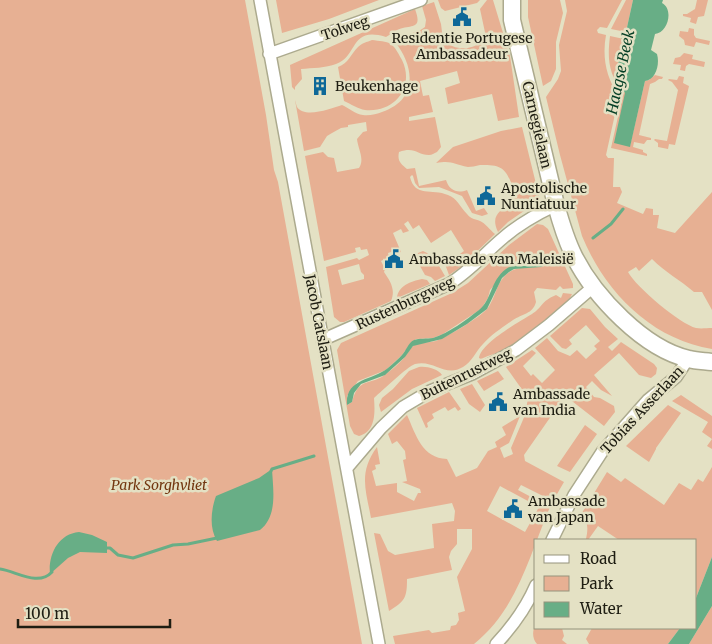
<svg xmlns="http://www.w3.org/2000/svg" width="712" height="644" font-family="Merriweather,serif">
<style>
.green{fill:#e7b093;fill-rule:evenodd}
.water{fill:#68ae86}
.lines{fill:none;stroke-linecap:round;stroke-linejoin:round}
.stream{stroke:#68ae86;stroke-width:3}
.street-casing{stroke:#acaa8e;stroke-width:14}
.secondary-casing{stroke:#acaa8e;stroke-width:19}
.street{stroke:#fff;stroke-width:11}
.secondary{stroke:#fff;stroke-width:16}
.labels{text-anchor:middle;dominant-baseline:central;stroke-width:5;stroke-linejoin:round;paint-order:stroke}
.street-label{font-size:14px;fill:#1e1d12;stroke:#e4e1c4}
.poi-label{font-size:14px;fill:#1e1d12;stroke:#e4e1c4;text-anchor:start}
.park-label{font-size:14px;font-style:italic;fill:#72360f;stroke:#e4e1c4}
.water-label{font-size:15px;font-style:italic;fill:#043f25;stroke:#e4e1c4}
</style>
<rect width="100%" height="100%" fill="#e4e1c4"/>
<path class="green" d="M0,0H245L266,115L274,170L278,182L362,644H0Z
M276,0H379L329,19L282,33Z
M438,0H480L477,3L445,11L441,8Z
M487,0H493L510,56L519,117L498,121L492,94L448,104L445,88L460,83L457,71L420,81L423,96L429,95L433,112L409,117V121L435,117L441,147L437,152C434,153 432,155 429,155C417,155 415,146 399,152C397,161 401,164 407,169L415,168L419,186L446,180C449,190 457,194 467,190L476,211L484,208L488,214L482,216L472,213L462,196L439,187L419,188L415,183L413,176L412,175L410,177C415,198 432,188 448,195C457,198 460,207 467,214C471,219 475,219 480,221C485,223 490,230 495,234L462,266L449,275L445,264L464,251L451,230L431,243L419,225L413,229L408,221L404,224L409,231L403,233L401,229L393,233L401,252L395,254L394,251L388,253L389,257L381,261L385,269L384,272C390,281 396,289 391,301L344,322H340L334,317L326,267L357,258L359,260L369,255L367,249L361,250L360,247L355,248L356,252L324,261L305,156L323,152L328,157L334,158L337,172L359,168C365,159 358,149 357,139L363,132L367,131L366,122L348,125V127L341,128L332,133L327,136L320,147L304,151L295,100C296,102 296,105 297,107C305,119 332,108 342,105C349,108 355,114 363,115C369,116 377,114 382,112C418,100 415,67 395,42L396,38L419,31L425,27L426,20L422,6L434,2L441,24L443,40C456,52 475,51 486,37L480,9ZM359,264L361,272L364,275V279L342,285L338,270Z
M528,0H560L563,13L556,42V69L551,81L543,86L528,17Z
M565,0H622L607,28L600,27L597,30L598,33L606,35C602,57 606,78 619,96L606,155L608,158H614L613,187H620L622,192L617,203L643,214L646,208L653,209V215H659L657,228L675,233L712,192V310L702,292H694C680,280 665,272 652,259L639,271L636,267L628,272C636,287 680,324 696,328C701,329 707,328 712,328V349C651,339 605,292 582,236L560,155L546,97L558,79L561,71L559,45L567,11Z
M626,0H633L626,32L611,29Z
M697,0H708L704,16L698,17L696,24L690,22L691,18L683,16V14H687L695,9Z
M415,9C423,31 411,24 397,30C393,32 390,35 386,37C349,26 359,56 336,64C326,68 312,68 301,69L302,79L295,87V90L292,87L290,65Z
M689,28L694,29V35L696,38L710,41L709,45L696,42L694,47L685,45L684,40L679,36L680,31L688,32Z
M610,36L624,39L615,77L625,93L630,146L645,81L649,80L655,75L663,77L662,79H659L655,82L650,84L639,135L651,138V140H647L644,144L634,142L633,147L643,150V152L647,154V156L611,148L623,94C609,73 607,61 610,36Z
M372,40C379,41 386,41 391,44C396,48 399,55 402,60C415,87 395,113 365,110C358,109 351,104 344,101L338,67C349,63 350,55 358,47C362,43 367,42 372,40Z
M684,53L693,55L692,59L705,62L704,67L689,64L686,66L685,71L680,70L681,65L673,64L675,58L680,57Z
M679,76L684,77L683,83L689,86L675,145L669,144L668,149L658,147V143L654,140L655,139L667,141L678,90L672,82L668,80L669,79L677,80Z
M522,127L540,200L508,222L498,232C487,209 511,210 516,194C506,172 507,164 480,165C476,166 471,167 468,167C453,164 452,160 436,163L453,147L501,131Z
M537,224L543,225L548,229L573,284V288L563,289L560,286L556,290L537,288L534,292L536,302C533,314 522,314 513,320C503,327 491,335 483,344C476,351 472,362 463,367C445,378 434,359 415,364C408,366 382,391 374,398C375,412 376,432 359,436L354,434L350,426L337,350L341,343L452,293L468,283L509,245ZM553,258C538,274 523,262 508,273C496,282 496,298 487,309C479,318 447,337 436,341C429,343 419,341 413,346C410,349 407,354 404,358C399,363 393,369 387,373C371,387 359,375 352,402L347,405V396L358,381L386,370L402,355L412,342L416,339L433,338L443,334L481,309L488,298L490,290L513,265L539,263Z
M423,251C433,255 440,267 445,276L435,281L431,277L425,275L416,259L418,253Z
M422,279L427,280L430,284L397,298C398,286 411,281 422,279Z
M563,293L572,294L569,300C557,312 522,343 507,349C498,353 489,355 481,359L479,358C481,343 519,322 532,314C542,308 541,301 556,295L561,298Z
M582,308L590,309L605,327L618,339L608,347L612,351L621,342L654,364L657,368L656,374L651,378L639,375L619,353L594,375L612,396L601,390L592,381L586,387L594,397L600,398L614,406L615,412L604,426L568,398L563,399L524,455L525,461L564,482L553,501L521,485L518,490L550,507C529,556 517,610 474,644H395L393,636L429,630L432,633L450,630L451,626L456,625L459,620L458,613L465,611L457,577L472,549V529H457V544L451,551L449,557L452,570L407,579C407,598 405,601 389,611L374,533L380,534L388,551L395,555L434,548L432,524L454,521L455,511L452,503L371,518C366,490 358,473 377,447L380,464L375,465L376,469L372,471L376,486L397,483V492L414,501L418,493H421L420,489L402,482L407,481L403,460L406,459L405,451L397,441L392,444L388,434L407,415C416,435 422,458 447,459L456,477L477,468L488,451L497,447L495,442L506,435L502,427L520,416L509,443L500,448L504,458L513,454L511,448L525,415L528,398L506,367L532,350L536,353L523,366L531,376L533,374L542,383L555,370L535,348L547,338L558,351L570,356L577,350L586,359L597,349L594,346L600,341L586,325L569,340L572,344L566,349L562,348L550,336ZM500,486L539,507L525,532L487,511Z
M419,367C427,366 438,369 442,375L412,389L381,412L379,405L382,398L393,389L409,371Z
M498,371L504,379L484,391L477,381Z
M472,384L485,405L480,412L469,404L460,389Z
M449,392L461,409L458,411L455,407L448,411L445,407L432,414L434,418L427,423L428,427L426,428L417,408Z
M681,395L712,416V449L707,446L712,439L702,432L708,422L672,401Z
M668,405L681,413L656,448V449L649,462L626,446Z
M585,425L597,434L570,472L557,466Z
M712,467V557L696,598V540H619L598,526L588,540L586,539C588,529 589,521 580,516L607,472L621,482L625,478L664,505L679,483L691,490L698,479L703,482Z
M712,606V644H689Z
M536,624V628H562L564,636L562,640L567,644H537C532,639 532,630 536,624Z
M592,628H680L668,644H589L586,639Z"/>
<path class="water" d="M633,0H663L662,3C674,9 668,33 655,34L651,50L657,54C660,64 656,80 645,81L630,147L614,143L625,93L615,77L624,40L621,39L622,31L626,32Z
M553,258L554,261L541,267L514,269L509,272L502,278L487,309L467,324L442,339L413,346L405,357L385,375L361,384L354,393L352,402L347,405C345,378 372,381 388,368C393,364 398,359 402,355C406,351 408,343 414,340C419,338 427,339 433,338C449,333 466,320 479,310C492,300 490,281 506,269C516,262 527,266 539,263C543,262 548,260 553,258Z
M272,469C273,489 278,516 260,530L217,541C209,528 211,510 216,496L259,478Z
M79,532L92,535L107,542V553L80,552L68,558L50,574C48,555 58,534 79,532Z
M712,557V606L689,644H668L680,628H696V598Z"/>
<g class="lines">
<path class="stream" d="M593,238L611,224L623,209
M271,471L272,469L314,456
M105,548H110L118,555L133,558L173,545L188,544L217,538
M0,569C16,571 38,587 52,572"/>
<g class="street-casing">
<path id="street" d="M260,0L379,644
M269,54L421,0
M322,340L449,284C470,271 484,254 503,238C519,224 537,214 556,205
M347,468L381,428L403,407L430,391L472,374L516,350L549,325L593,287
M552,540L574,495L602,452L648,400L676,377L688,359
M496,644C513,626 526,608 536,585"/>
</g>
<g class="secondary-casing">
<path id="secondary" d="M512,0V20L556,205C561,223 566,240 574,256C594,296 644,349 689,359C696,361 704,361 712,362"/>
</g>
<use href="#street" class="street"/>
<use href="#secondary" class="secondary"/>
</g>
<defs>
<g id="civic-bare" transform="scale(1.5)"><path d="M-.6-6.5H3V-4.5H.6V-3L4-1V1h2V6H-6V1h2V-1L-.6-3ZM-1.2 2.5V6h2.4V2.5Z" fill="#0e6898" stroke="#e4e1c4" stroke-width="2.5" paint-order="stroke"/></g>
<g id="building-bare" transform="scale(1.5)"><path d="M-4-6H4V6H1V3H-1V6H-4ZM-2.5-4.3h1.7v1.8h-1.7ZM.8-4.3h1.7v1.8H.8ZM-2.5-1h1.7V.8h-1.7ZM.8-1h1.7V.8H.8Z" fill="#0e6898" stroke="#e4e1c4" stroke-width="2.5" paint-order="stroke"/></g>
</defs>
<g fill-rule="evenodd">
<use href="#civic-bare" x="462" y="17"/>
<use href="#building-bare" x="320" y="86"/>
<use href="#civic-bare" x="486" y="196"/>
<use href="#civic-bare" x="394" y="259"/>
<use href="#civic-bare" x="498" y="402"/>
<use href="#civic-bare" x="513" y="509"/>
</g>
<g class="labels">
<g class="street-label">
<text transform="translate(345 28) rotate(-19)">Tolweg</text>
<text transform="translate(537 125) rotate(77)">Carnegielaan</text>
<text transform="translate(405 303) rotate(-25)">Rustenburgweg</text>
<text transform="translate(319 322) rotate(79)">Jacob Catslaan</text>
<text transform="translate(466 374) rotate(-26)">Buitenrustweg</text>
<text transform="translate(642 410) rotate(-47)">Tobias Asserlaan</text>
</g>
<g class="poi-label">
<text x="462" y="38" text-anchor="middle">Residentie Portugese<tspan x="462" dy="16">Ambassadeur</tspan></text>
<text x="335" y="86">Beukenhage</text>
<text x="501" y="188">Apostolische<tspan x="501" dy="16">Nuntiatuur</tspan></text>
<text x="409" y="259">Ambassade van Maleisië</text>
<text x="513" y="394">Ambassade<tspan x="513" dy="16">van India</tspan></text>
<text x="528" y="501">Ambassade<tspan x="528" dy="16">van Japan</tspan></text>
</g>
<g class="park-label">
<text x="159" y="485">Park Sorghvliet</text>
</g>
<g class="water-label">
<text transform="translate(620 72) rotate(-78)">Haagse Beek</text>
</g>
</g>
<rect x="534" y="539" width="162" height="90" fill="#e4e1c4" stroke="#95937d"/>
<rect x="544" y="555" width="25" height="8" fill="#ffffff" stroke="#95937d"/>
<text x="580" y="564" font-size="15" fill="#1e1d12">Road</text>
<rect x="544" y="576" width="25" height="15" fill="#e7b093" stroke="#95937d"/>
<text x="580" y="589" font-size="15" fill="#1e1d12">Park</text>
<rect x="544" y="602" width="25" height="15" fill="#68ae86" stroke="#95937d"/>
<text x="580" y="614" font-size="15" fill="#1e1d12">Water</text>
<path d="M18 619v8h152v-8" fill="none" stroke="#1e1d12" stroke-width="2.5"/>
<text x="25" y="619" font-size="15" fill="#1e1d12" stroke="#e4e1c4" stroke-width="4" paint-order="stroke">100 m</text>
</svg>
